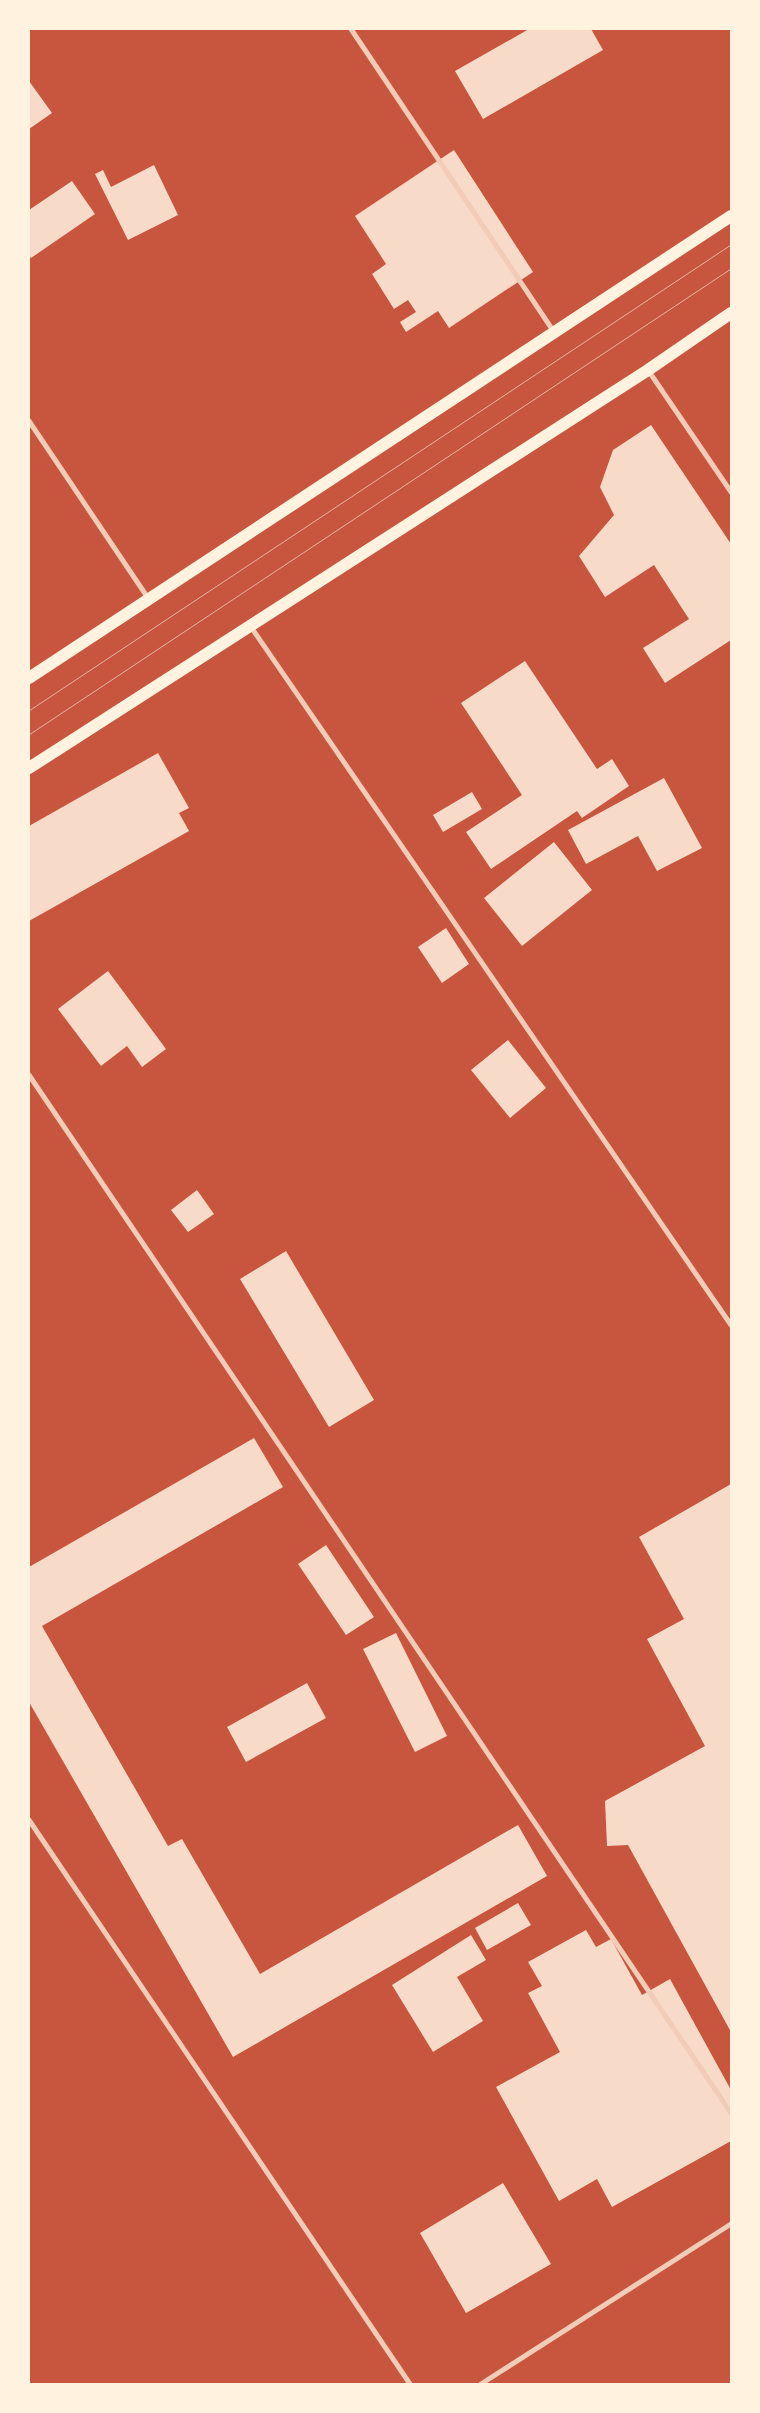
<svg xmlns="http://www.w3.org/2000/svg" width="760" height="2413" font-family="Signika,sans-serif">
<style>
.building{fill:#f7dbc8}
.lines{fill:none;stroke-linecap:round;stroke-linejoin:round}
.minor{stroke:#f1ccb7;stroke-width:5}
.primary{stroke:#fff3e0;stroke-width:12}
.tram{stroke:#e9b49f;stroke-width:1}
</style>
<rect width="100%" height="100%" fill="#c8553d"/>
<path class="building" d="M529,29H591L603,50L483,119L455,71Z
M29,81L52,113L29,129Z
M454,150L533,272L449,328L438,311L406,332L400,322L416,312L408,300L394,309L372,274L386,264L355,216Z
M154,165L178,215L128,240L95,174L103,170L111,187Z
M72,181L95,214L31,258L29,255V210Z
M651,425L731,544V640L665,683L643,648L689,619L654,565L605,597L579,556L614,515L600,487L613,450Z
M525,661L597,769L612,759L629,786L582,818L577,811L491,869L466,832L522,795L461,703Z
M158,753L189,808L179,813L189,831L29,921V826Z
M664,778L702,848L657,871L638,836L586,864L568,830Z
M472,792L482,809L443,832L433,815Z
M554,842L592,890L522,946L484,898Z
M446,928L469,964L442,983L418,947Z
M108,971L166,1049L142,1067L127,1046L101,1066L58,1009Z
M508,1040L546,1088L510,1118L471,1070Z
M197,1190L214,1214L188,1232L171,1210Z
M286,1251L374,1400L329,1427L240,1279Z
M254,1438L283,1487L42,1626L168,1846L182,1839L260,1974L518,1825L547,1876L233,2057L29,1702V1567Z
M731,1484V2032L628,1845L607,1846L605,1801L705,1746L647,1639L684,1619L639,1537Z
M326,1545L374,1617L346,1635L298,1564Z
M396,1633L447,1736L415,1752L363,1649Z
M307,1683L326,1718L246,1762L227,1727Z
M518,1903L531,1925L487,1950L475,1928Z
M586,1930L596,1947L611,1939L642,1995L670,1979L731,2090V2141L612,2207L597,2179L559,2201L496,2087L560,2052L528,1993L542,1986L528,1962Z
M471,1935L486,1960L457,1977L483,2021L433,2052L392,1985Z
M503,2183L551,2264L466,2313L420,2233Z"/>
<g class="lines">
<path class="minor" d="M351,29L554,332
M648,370L731,492
M29,421L148,598
M251,627L731,1325
M29,1075L731,2113
M29,1820L410,2384
M481,2384L731,2224"/>
<path class="primary" d="M29,678L731,216
M29,768L648,370L731,313"/>
<path class="tram" d="M29,711L731,245
M29,735L731,269"/>
</g>
<rect width="760" height="2413" fill="none" stroke="#fff3e0" stroke-width="60"/>
</svg>
